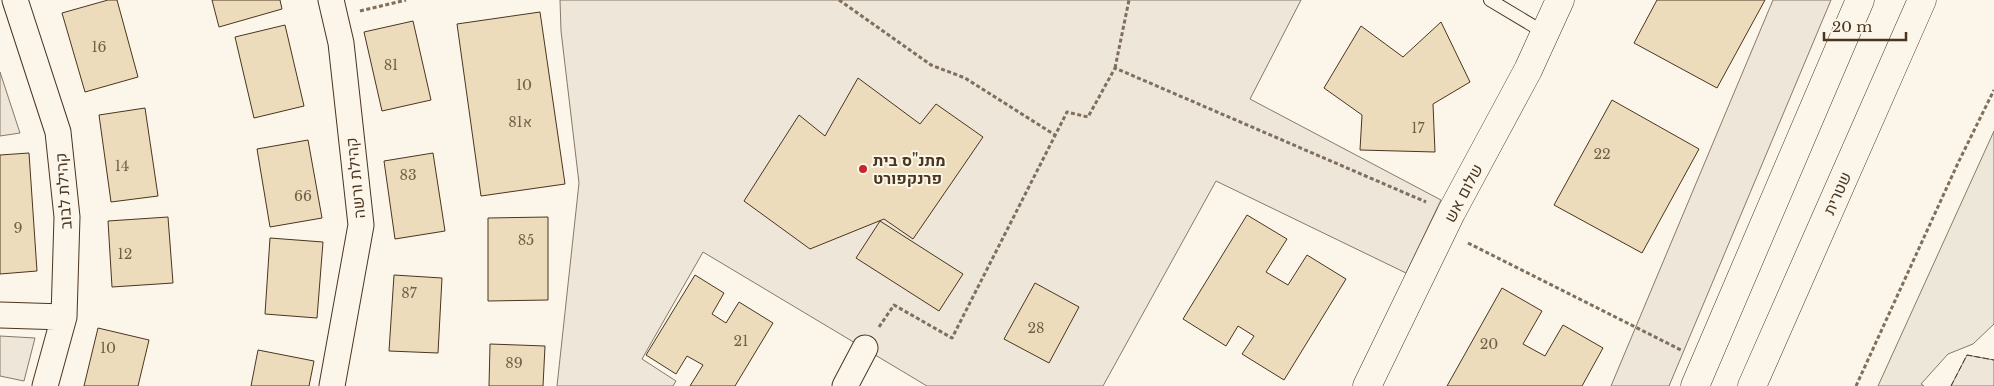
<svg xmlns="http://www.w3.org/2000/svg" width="1994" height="386" font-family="'Libre Baskerville',Heebo,serif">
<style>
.green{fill:#ede6d9;stroke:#887966}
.parking{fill:#ede7d9;stroke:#887966}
.building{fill:#ecdcbc;stroke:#4a3520}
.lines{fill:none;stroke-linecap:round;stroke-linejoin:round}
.service-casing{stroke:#4a3520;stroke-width:14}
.minor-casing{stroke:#4a3520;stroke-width:27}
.tertiary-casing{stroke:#4a3520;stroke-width:29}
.path{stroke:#7f6f5c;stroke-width:3;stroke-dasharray:4 2.5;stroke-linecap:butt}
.service{stroke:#fbf6e9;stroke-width:12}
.minor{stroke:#fbf6e9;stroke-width:25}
.tertiary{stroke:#fbf6e9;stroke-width:28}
.fence{stroke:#4a3520;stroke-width:1;stroke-dasharray:6 2.5;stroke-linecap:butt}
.poi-dot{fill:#c62828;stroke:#fbf6e9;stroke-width:2}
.labels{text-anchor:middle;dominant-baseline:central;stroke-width:4;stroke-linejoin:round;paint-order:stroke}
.number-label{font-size:14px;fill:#725f47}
.poi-label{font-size:16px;font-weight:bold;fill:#4a3520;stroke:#fbf6e9;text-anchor:start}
.street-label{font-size:16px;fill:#4a3520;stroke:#fbf6e9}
</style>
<rect width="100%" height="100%" fill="#fbf6e9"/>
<path class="green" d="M560,0H1301L1250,99L1441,200L1406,273L1216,181L1103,386H927L703,252L642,359L676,381L673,386H557L579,183L561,31Z
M1773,0H1831L1669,386H1611Z
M0,72L20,133L0,136Z
M0,336L35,338L24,381L0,376Z
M1967,355L1994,360V386H1951Z"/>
<path class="parking" d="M1994,131V324L1973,344L1948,354L1921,384L1924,386H1878Z"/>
<path class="building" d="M108,0H117L138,77L85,92L62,13Z
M212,0H280L282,9L219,27Z
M1657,0H1765L1717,88L1634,43Z
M540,12L565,184L481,196L457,24Z
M413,21L431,100L382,111L364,32Z
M1441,22L1470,82L1433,104L1435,152L1360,150L1362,115L1324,88L1361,26L1403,57Z
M285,25L304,106L254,118L235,37Z
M858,78L920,124L936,104L983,137L913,239L884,219L810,249L744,201L799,115L825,136Z
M1612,100L1699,149L1642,253L1554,205Z
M145,108L158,196L111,202L99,115Z
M308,140L322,218L270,227L257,149Z
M29,153L37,271L0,274V155Z
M433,153L445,231L395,239L384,161Z
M1247,215L1287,239L1266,272L1288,285L1307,255L1346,279L1284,380L1242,354L1254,336L1238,326L1226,346L1183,319Z
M168,217L173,283L112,287L108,221Z
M548,217V300L488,301V218Z
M880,221L963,274L939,311L856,258Z
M270,238L323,242L317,318L265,314Z
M394,275L442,278L438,353L389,351Z
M695,275L724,293L712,314L726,323L739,302L773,323L735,386H690L703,365L687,356L676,374L646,355Z
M1035,283L1079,307L1049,363L1004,339Z
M1502,288L1542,311L1523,344L1545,356L1563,325L1603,348L1582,386H1447Z
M98,328L149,340L138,386H84Z
M490,344L545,346L543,386H489Z
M258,350L314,361L309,386H251Z"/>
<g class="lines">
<g class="service-casing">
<path id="service" d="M1490,0L1545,33"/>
</g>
<g class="minor-casing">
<path id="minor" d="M15,0L58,132L67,217L64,317L45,386
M331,0L341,43L361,225L332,386
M0,315L64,317
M845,386L865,348"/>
</g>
<g class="tertiary-casing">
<path id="tertiary" d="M1367,386L1451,213L1528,70L1560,0
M1695,386L1860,0
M1752,386L1922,0"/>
</g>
<path class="path" d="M839,0L931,65L965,78L1055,135
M360,11L406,0
M1115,68L1129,0
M1468,243L1681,350
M879,327L894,305L952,338L1067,112L1088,117L1115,68L1426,202
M1856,386L1958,163L1994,90"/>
<use href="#service" class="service"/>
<use href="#minor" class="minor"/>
<use href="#tertiary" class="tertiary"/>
<path class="fence" d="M1951,386L1967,355L1994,360"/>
</g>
<circle class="poi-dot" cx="863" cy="169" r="5"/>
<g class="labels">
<g class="number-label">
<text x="99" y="47">16</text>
<text x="391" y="65">81</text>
<text x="524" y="85">10</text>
<text x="520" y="122">81א</text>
<text x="1418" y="128">17</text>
<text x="1602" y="154">22</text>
<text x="122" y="166">14</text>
<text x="408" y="175">83</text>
<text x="303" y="196">66</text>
<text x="18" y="228">9</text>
<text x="526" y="240">85</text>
<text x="125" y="254">12</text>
<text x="409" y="293">87</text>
<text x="1036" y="328">28</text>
<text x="741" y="341">21</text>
<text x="1489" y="344">20</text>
<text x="108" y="348">10</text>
<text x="514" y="363">89</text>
</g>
<g class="poi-label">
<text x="873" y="160">מתנ"ס בית<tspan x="873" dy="18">פרנקפורט</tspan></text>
</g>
<g class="street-label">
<text transform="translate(355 178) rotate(-96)">קהילת ורשה</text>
<text transform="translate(63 191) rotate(-94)">קהילת לבוב</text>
<text transform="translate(1463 193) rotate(-62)">שלום אש</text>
<text transform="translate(1837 193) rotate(-66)">שטרית</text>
</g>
</g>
<path d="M1824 32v8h82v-8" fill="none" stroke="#4a3520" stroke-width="2.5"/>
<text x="1832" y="32" font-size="15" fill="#4a3520" stroke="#fbf6e9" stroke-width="4" paint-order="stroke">20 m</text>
</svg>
